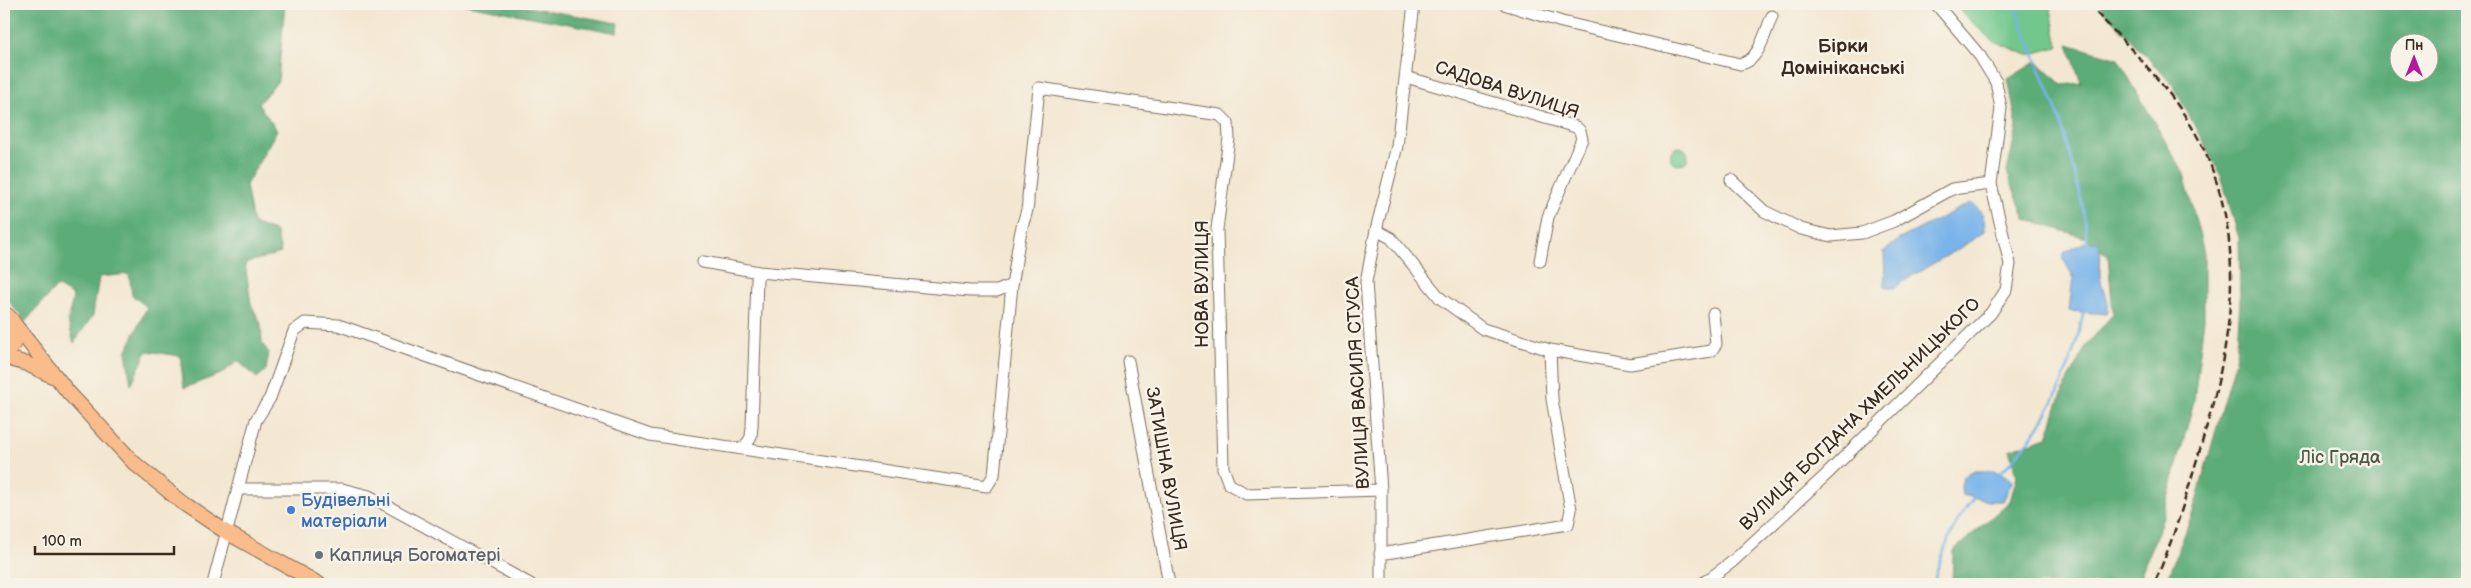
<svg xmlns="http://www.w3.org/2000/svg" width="2471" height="588" font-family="'Balsamiq Sans',sans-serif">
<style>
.green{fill:#71c78c;stroke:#567855}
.forest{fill:#5cac78;stroke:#4c6b4b;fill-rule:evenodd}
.water{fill:#78b4ea;stroke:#5a6f84}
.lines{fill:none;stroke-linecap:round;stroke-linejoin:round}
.stream{stroke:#78b4ea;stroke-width:2.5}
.minor-casing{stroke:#7b6c5d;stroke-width:13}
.major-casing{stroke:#7b6c5d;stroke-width:16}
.highway-casing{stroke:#7b6c5d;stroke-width:18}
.minor{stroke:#fff;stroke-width:11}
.major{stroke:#fabc8b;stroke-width:14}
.highway{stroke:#fabc8b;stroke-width:16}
.rail{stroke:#3b2a1e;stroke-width:2.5;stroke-dasharray:8 4;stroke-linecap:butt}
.shop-dot{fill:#3f7fe0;stroke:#f7f3e8;stroke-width:2}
.worship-dot{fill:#6b7280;stroke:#f7f3e8;stroke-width:2}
.labels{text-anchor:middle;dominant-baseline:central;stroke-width:5;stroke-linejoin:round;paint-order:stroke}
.street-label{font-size:18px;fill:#3b2a1e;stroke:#f7f3e8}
.park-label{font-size:18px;fill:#4b593f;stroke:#f7f3e8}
.shop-label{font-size:18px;fill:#366cbe;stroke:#f7f3e8;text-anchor:start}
.worship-label{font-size:18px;fill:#5b616d;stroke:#f7f3e8;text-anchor:start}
.neighbourhood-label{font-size:19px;font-weight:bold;fill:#3b2a1e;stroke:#f7f3e8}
</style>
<rect width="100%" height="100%" fill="#f7f3e8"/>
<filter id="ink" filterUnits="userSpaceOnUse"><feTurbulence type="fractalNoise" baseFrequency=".02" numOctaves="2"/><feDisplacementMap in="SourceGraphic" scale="10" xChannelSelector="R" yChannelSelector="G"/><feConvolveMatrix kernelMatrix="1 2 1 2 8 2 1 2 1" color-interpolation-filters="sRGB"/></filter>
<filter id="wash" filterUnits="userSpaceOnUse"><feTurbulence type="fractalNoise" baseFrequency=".0096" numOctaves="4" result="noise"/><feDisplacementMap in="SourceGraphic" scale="20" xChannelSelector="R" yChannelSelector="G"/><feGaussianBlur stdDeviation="1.12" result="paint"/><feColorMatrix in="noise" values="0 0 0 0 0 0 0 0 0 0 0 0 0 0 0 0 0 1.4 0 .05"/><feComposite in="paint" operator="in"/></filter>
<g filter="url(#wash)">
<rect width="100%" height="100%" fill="#f3e7d1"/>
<path class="green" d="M1953,4H2050L2058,47L2027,55L1991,40Z
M1670 156a9 9 0 1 1 18 0a9 9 0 1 1-18 0Z"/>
<path class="forest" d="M4,4H285L278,81L258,104L277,130L246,185L253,223L276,232L281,253L245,263L251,304L261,324L262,343L269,353L266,370L257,378L238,361L221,374L184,388L180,356L147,351L131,385L126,352L147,307L132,295L129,274L99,277L93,315L74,343L68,322L73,296L57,286L25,322L4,295Z
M462,4H511L618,23L617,33Z
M2097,4H2467V584H2165L2193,512L2236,359L2240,301L2239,238L2221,176L2173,85ZM2398,42H2428V72H2398Z
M2068,44L2118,59L2184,174L2204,253V319L2194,401L2161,524L2137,584H1952L1953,551L2010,501L2017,476L2009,450L2047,437L2062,393L2086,346L2113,314L2108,256L2086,238L2025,219L2007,172L2017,127L2008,79L2037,61L2062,85L2081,83Z"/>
<path class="water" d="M1970,203C1983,209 1985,219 1985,231C1956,253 1923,267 1894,288L1885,286L1884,252L1898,240Z
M2085,242H2097C2104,255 2098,269 2101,282C2104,294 2111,302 2107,314L2069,311L2073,276L2063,259L2065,252Z
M1975,471C1990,471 2003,469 2012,482L2003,501H1989L1962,495L1961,487L1963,477Z"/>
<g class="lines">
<path class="stream" d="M2014,4L2060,119L2082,202L2088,246
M1999,474C2046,431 2071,371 2084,311
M1933,584C1943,551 1953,520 1977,495"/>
</g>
</g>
<g filter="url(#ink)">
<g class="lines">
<g class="minor-casing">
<path id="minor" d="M1504,4L1562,22L1740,64C1759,62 1765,32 1772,16
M1406,77L1576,127L1580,131L1582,139L1548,217L1540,261
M1731,180L1764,211L1801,229L1831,236L1862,233L1894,221L1952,189L1991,184
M1376,230L1391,238L1440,298L1483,329L1550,350L1630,364L1711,351L1716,344L1713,314
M703,262L759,272L970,291H997L1012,285
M1128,361L1169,584
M744,449L751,437L752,426L757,279L759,272
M239,489H342L369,496L530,584
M1380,554L1568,524L1571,510L1552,399L1550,350
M213,584L256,420L270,398L294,331L305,323L338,325L650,435L987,486L994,475L1012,285C1016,266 1017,246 1022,227C1025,215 1029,210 1028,197L1039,88L1220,115L1228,123L1229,138L1217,229L1223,468L1229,484L1246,494L1381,490
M1381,584V490L1366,282L1376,230L1397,146L1414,4
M1702,584L1732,562L1826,475L1991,313L2006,290L2010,264L1991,184L2001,108L1996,82L1980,56L1936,4"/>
</g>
<g class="major-casing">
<path id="major" d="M12,321L68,392L134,463L183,503L226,532L319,584
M4,357L27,364L52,376"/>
</g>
<g class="highway-casing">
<path id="highway" d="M4,314C19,324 18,343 4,353"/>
</g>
<use href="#minor" class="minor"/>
<use href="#major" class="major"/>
<use href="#highway" class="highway"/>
<path class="rail" d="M2088,4C2131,49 2179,95 2205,152C2252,258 2227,361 2195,466C2183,506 2171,546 2154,584"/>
</g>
</g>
<circle class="shop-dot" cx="291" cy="510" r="5"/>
<circle class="worship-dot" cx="319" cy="555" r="5"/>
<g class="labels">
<g class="street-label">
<text transform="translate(1507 90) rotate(18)">САДОВА ВУЛИЦЯ</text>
<text transform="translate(1202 284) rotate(-90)">НОВА ВУЛИЦЯ</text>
<text transform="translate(1358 383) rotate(-93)">ВУЛИЦЯ ВАСИЛЯ СТУСА</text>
<text transform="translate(1860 414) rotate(-44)">ВУЛИЦЯ БОГДАНА ХМЕЛЬНИЦЬКОГО</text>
<text transform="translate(1166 469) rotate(80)">ЗАТИШНА ВУЛИЦЯ</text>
</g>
<g class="park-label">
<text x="2340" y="457">Ліс Гряда</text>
</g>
<g class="shop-label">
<text x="301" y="500">Будівельні<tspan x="301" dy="21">матеріали</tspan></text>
</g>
<g class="worship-label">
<text x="329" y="555">Каплиця Богоматері</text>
</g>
<g class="neighbourhood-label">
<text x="1843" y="46">Бірки<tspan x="1843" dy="22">Домініканські</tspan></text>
</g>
</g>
<rect width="2471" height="588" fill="none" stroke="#f7f3e8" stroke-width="20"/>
<g transform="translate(2414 58)"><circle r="24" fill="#f7f3e8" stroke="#aca397"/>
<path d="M0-4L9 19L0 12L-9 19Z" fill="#b5179e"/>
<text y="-8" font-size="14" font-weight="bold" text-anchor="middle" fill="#3b2a1e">Пн</text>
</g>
<path d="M35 546v8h139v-8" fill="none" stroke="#3b2a1e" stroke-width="2.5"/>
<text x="42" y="546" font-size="15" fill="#3b2a1e" stroke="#f7f3e8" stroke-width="4" paint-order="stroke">100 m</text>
</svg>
